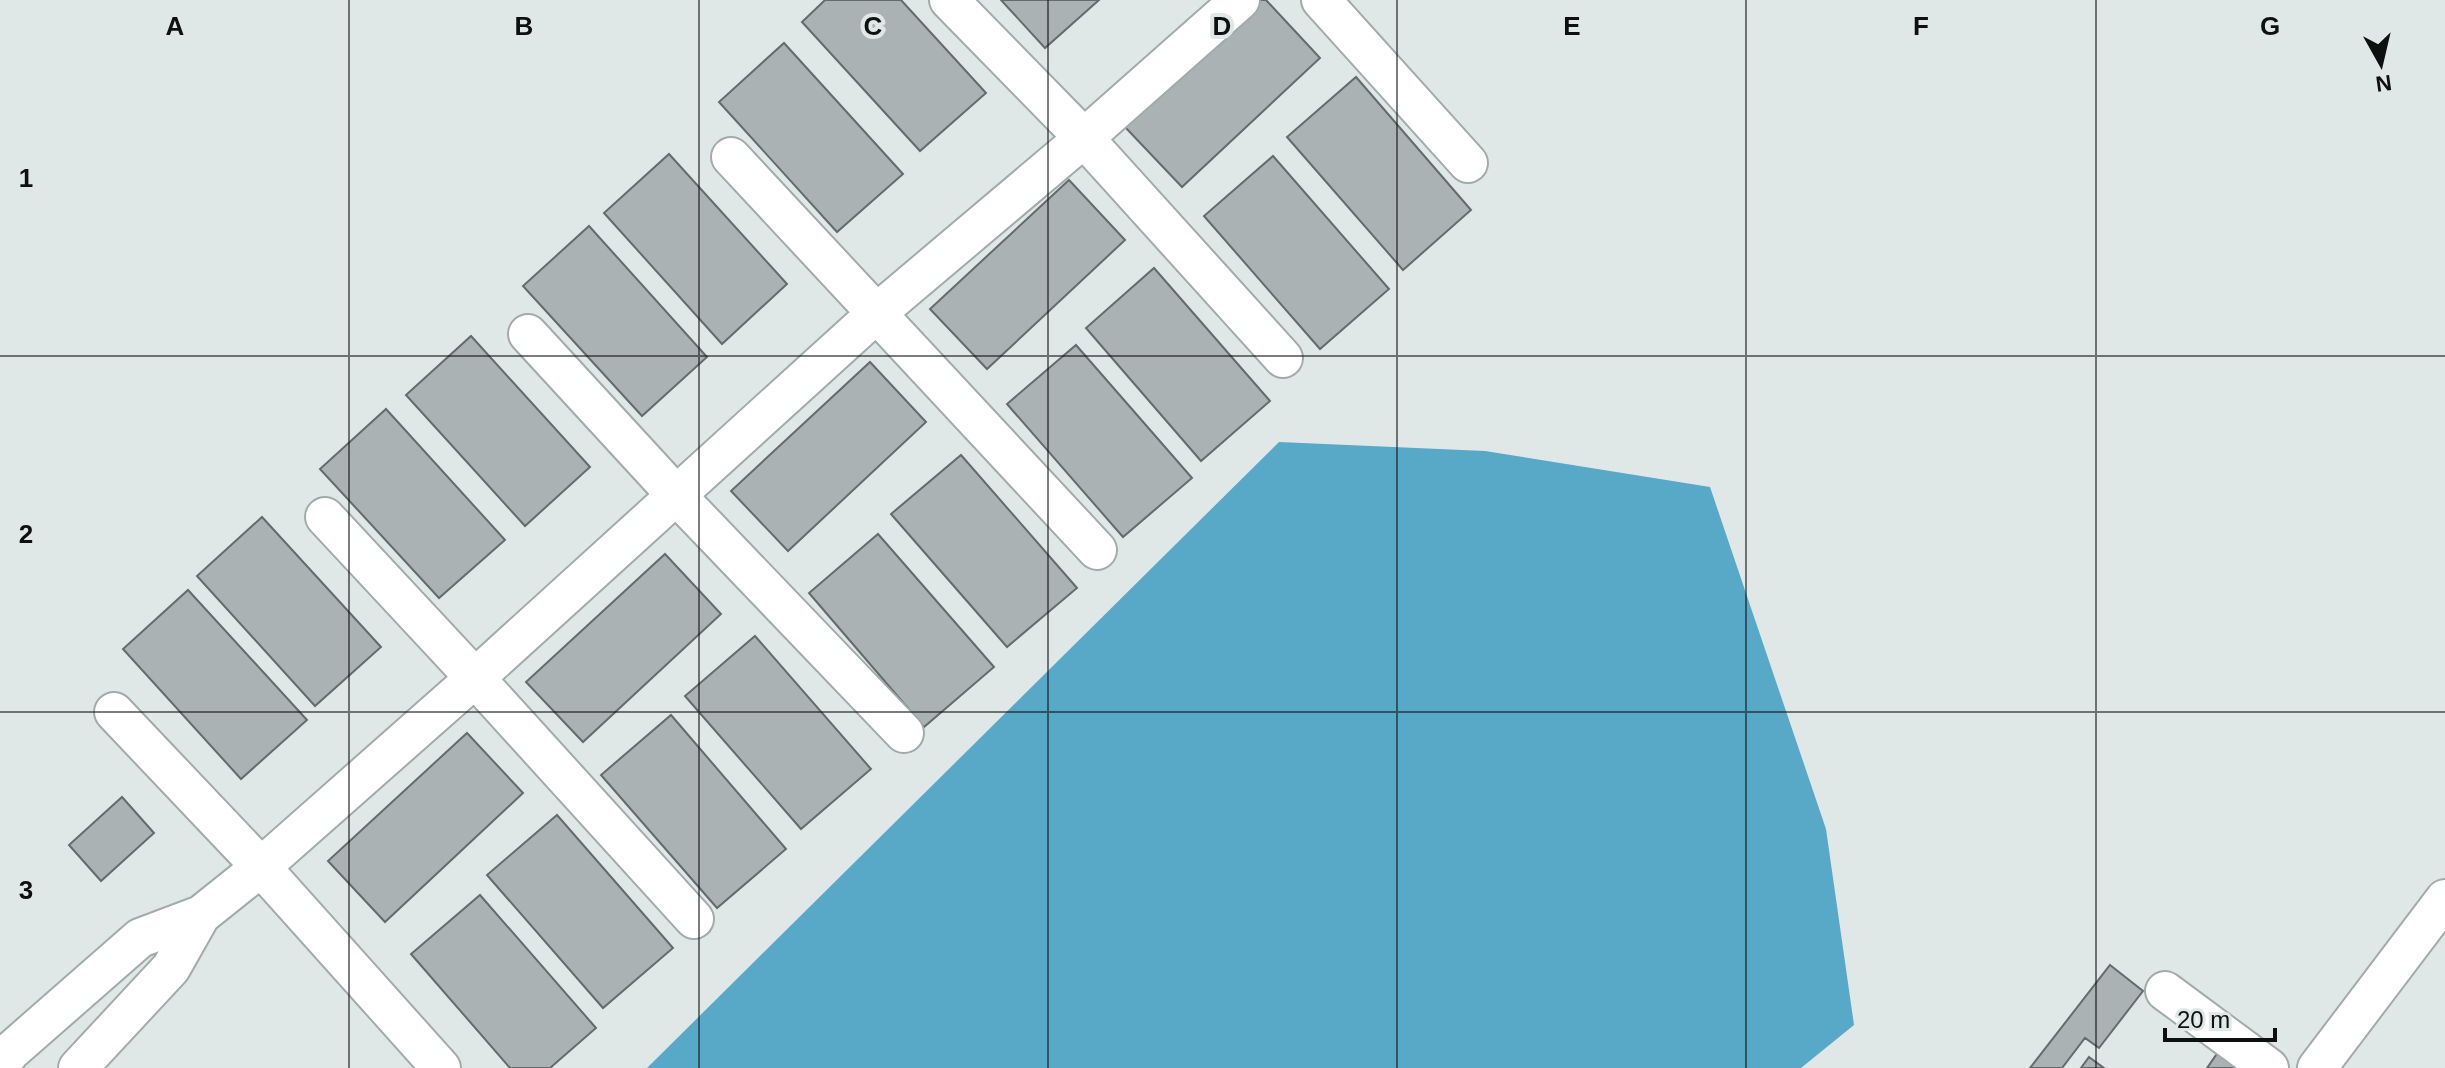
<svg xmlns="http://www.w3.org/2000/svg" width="2445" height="1068" font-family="Helvetica,sans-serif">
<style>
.water{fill:#58a8c7}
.building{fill:#aab2b3;stroke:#646b6c;stroke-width:2}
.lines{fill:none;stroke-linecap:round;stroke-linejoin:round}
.minor-casing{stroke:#a3abaa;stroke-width:42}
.minor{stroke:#fff;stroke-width:38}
.grid{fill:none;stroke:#0e1010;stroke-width:2;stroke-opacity:0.55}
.grid-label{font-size:26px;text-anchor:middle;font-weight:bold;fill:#0e1010;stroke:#e0e8e7;stroke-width:8;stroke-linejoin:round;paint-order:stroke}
</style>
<rect width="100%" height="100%" fill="#e0e8e7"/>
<path class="water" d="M1279,442L1485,451L1710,487L1826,829L1854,1025L1801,1068H647Z"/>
<path class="building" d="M825,0H901L986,93L920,151L802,22Z
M1001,0H1099L1045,48Z
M1261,0H1266L1320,58L1182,187L1125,127Z
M784,43L903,174L837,232L719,102Z
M1356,77L1471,210L1403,270L1287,137Z
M669,154L787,284L722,344L604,213Z
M1273,156L1389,289L1320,349L1204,216Z
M1069,180L1125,240L987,369L930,309Z
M589,226L707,357L642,416L523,286Z
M1154,268L1270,401L1201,461L1086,328Z
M471,336L590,467L525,526L406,395Z
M1076,345L1192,478L1123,537L1007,404Z
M870,362L926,422L788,551L731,491Z
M386,409L505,540L439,598L320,469Z
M961,455L1077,588L1007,647L891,514Z
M262,517L381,647L315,706L197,576Z
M878,534L994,667L924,727L809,593Z
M665,554L721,614L583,742L526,682Z
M188,590L307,720L241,779L123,649Z
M755,636L871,769L801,829L685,696Z
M671,715L786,849L717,908L601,775Z
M467,733L523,793L385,922L328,861Z
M122,797L154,833L101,881L69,845Z
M557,815L673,948L603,1008L487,875Z
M480,895L596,1028L550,1068H510L411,954Z
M2110,965L2143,991L2099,1048L2085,1038L2062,1068H2030Z
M2221,1048L2250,1068H2207Z
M2089,1057L2104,1068H2081Z"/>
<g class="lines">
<g class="minor-casing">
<path id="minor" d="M949,0L1084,138L1283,358
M1321,0L1468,163
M731,157L1097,550
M528,334L676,495L904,733
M325,517L475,678L694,919
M114,712L261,867L441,1068
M2165,991L2269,1068
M0,1064L11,1051L140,938L201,915L261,867L475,678L878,312L1084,138L1240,0
M78,1068L171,968L201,915
M2317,1068L2445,899"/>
</g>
<use href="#minor" class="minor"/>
</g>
<path class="grid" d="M349,0V1068M699,0V1068M1048,0V1068M1397,0V1068M1746,0V1068M2096,0V1068M0,356H2445M0,712H2445"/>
<g class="grid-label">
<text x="175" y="35">A</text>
<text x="524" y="35">B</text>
<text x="873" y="35">C</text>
<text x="1222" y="35">D</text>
<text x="1572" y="35">E</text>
<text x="1921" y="35">F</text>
<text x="2270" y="35">G</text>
<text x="26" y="187">1</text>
<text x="26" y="543">2</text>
<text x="26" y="899">3</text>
</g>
<g transform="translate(2381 64) rotate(172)" stroke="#e0e8e7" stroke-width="6" paint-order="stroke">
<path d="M0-6L14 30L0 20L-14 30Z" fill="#0e1010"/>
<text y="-12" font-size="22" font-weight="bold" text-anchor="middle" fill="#0e1010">N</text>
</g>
<path d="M2165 1028v12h110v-12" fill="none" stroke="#0e1010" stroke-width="4"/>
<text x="2177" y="1028" font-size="24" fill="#0e1010" stroke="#e0e8e7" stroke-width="6" paint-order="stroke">20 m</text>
</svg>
